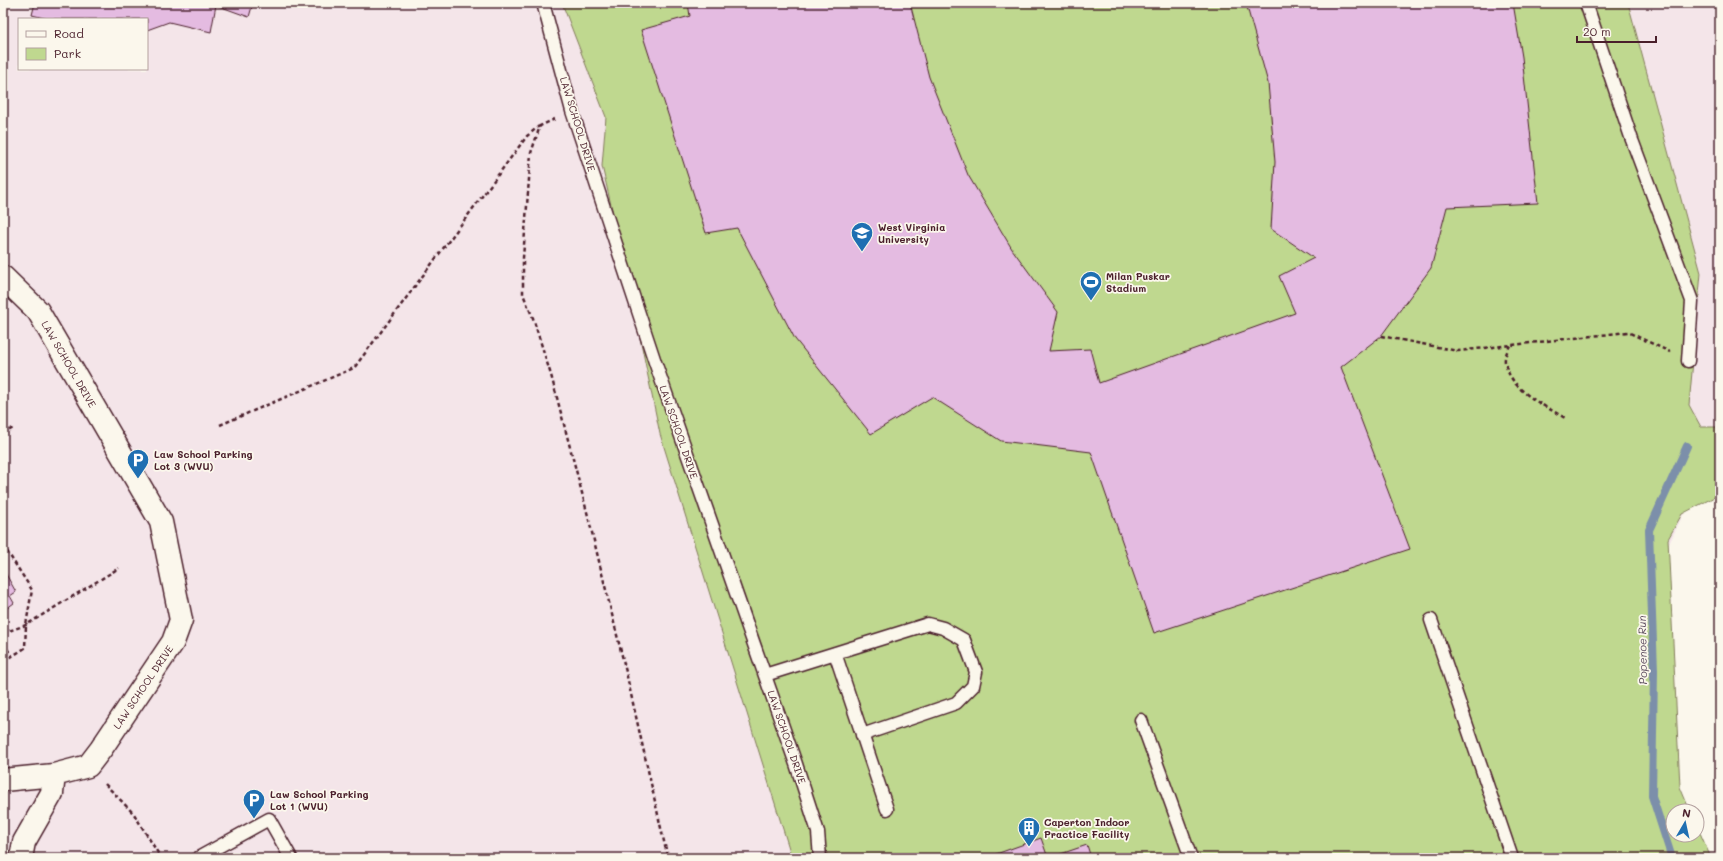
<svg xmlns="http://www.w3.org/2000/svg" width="1723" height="861" font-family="Mali,sans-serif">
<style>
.built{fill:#f4e5e9;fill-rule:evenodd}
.green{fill:#bfd88f;stroke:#847c5d}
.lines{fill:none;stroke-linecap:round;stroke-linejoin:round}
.stream{stroke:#7b8faa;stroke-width:8}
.building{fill:#e4bbe1;stroke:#4a1f2b}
.service-casing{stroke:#4a1f2b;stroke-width:15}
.minor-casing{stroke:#4a1f2b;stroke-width:25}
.path{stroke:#4a1f2b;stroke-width:2.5;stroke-dasharray:4 3;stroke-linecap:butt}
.service{stroke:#fbf7ec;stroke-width:12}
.minor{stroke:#fbf7ec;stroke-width:22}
.labels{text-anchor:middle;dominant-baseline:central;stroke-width:3.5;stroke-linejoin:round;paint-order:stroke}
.street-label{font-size:10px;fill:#4a1f2b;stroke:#fbf7ec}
.poi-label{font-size:10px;font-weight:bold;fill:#4a1f2b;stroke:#fbf7ec;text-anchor:start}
.water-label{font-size:11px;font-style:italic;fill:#5e4e60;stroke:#fbf7ec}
</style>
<rect width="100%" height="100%" fill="#fbf7ec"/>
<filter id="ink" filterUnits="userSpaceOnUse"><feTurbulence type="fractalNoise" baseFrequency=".025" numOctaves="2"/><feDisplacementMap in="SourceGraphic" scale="8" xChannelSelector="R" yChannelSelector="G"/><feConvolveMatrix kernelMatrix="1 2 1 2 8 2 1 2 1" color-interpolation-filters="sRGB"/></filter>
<g filter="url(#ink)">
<path class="built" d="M3,3H1720V437L1593,704L1612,858H3ZM19,19H147V69H19Z"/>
<path class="green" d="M562,3H1628L1701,273L1689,405L1701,427H1720V494L1682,514L1668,539L1680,787L1690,811H1673V835H1697V826L1711,858H792L660,434L624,261L602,166L606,117Z"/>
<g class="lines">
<path class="stream" d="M1672,858L1652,796L1654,671L1649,530L1687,446"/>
</g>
<path class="building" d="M35,3H253L249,17L216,5L211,32L169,22L147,30V19H48L32,15Z
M688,3H910L929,77L968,175L1012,249L1058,312L1049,351L1090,349L1099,383L1295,313L1279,276L1314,258L1271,229L1275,162L1268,83L1246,3H1513L1522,57L1538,203L1447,207L1431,268L1381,336L1341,367L1410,549L1154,633L1091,452L1001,441L932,397L871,434L795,339L737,228L706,233L641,30L690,16Z
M3,569L16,592L10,596L14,603L3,611Z
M1041,838L1048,858H985Z
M1087,845L1091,858H1049Z"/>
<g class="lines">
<g class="service-casing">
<path id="service" d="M543,3L572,111L655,362L796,764L818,832L820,858
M1586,3L1632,140L1692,301L1688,361
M1431,620L1512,858
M835,653L887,809
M765,675L928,624L943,628L964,640L976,672L973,686L956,703L862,735
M1141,720L1191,858
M198,858L269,819L291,858"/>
</g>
<g class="minor-casing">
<path id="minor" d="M3,277L38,311L161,522L181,620L173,642L101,749L88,766L54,775L3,780
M21,858L24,842L52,793L54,775"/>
</g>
<path class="path" d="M555,119L540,126L531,153L523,258V294L533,318L551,375L587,512L626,672L665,846L669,858
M1381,336L1458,351L1628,332L1670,352
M1510,345C1508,350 1504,357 1505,362C1510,391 1545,406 1567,419
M220,425L354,368L527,136L539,126
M3,434L13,428
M3,545L32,590L26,625L25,648L3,662
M3,633L26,625L119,568
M3,643L12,656
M105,784L134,814L161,858"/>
<use href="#service" class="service"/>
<use href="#minor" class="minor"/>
</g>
</g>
<defs>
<g id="university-pin" transform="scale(1.15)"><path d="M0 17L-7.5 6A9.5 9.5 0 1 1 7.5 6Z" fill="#1f6fb2" stroke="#fbf7ec"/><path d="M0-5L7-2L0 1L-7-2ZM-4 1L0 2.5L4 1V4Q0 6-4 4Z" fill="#fff"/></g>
<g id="stadium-pin" transform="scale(1.15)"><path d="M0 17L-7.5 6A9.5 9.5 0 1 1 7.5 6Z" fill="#1f6fb2" stroke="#fbf7ec"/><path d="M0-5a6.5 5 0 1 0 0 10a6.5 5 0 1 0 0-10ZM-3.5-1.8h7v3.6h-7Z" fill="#fff"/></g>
<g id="parking-pin" transform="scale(1.15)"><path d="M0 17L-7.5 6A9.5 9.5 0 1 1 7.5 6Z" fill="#1f6fb2" stroke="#fbf7ec"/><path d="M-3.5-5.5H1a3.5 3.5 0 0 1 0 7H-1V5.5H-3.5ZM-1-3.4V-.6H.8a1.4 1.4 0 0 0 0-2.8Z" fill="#fff"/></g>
<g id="building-pin" transform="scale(1.15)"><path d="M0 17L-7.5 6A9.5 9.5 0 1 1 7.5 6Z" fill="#1f6fb2" stroke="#fbf7ec"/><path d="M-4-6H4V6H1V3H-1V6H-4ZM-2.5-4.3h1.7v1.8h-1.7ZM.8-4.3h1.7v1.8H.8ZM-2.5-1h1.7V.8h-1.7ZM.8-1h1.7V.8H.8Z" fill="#fff"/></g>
</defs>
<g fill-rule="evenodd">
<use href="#university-pin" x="862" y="233"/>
<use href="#stadium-pin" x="1091" y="282"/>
<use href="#parking-pin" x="138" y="460"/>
<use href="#parking-pin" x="254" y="800"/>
<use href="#building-pin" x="1029" y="828"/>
</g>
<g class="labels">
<g class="street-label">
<text transform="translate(578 124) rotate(73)">LAW SCHOOL DRIVE</text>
<text transform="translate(69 364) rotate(60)">LAW SCHOOL DRIVE</text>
<text transform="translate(679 432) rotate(71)">LAW SCHOOL DRIVE</text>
<text transform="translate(143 687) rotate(-56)">LAW SCHOOL DRIVE</text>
<text transform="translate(787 737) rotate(71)">LAW SCHOOL DRIVE</text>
</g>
<g class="poi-label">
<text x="878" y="227">West Virginia<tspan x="878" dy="12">University</tspan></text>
<text x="1106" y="276">Milan Puskar<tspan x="1106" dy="12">Stadium</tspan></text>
<text x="154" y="454">Law School Parking<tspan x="154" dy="12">Lot 3 (WVU)</tspan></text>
<text x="270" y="794">Law School Parking<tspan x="270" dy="12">Lot 1 (WVU)</tspan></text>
<text x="1044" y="822">Caperton Indoor<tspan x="1044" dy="12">Practice Facility</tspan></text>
</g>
<g class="water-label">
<text transform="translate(1642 650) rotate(-91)">Popenoe Run</text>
</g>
</g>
<rect width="1723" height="861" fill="none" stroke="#fbf7ec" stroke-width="16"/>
<rect x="8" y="8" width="1707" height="845" fill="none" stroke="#4a1f2b" stroke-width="1.5" filter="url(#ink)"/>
<rect x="18" y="18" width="130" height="52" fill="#fbf7ec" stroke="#b4a19f"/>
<rect x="26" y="31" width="20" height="6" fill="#fbf7ec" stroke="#b4a19f"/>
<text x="54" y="38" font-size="12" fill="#4a1f2b">Road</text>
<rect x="26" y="48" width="20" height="12" fill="#bfd88f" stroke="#b4a19f"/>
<text x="54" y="58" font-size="12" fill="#4a1f2b">Park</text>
<g transform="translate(1685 823) rotate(9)"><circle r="19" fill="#fbf7ec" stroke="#b4a19f"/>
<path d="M0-3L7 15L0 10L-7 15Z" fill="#1f6fb2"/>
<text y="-6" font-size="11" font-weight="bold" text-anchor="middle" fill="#4a1f2b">N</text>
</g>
<path d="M1577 36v6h79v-6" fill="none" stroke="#4a1f2b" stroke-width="2"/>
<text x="1583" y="36" font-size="12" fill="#4a1f2b" stroke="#fbf7ec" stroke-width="3" paint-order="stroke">20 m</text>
</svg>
